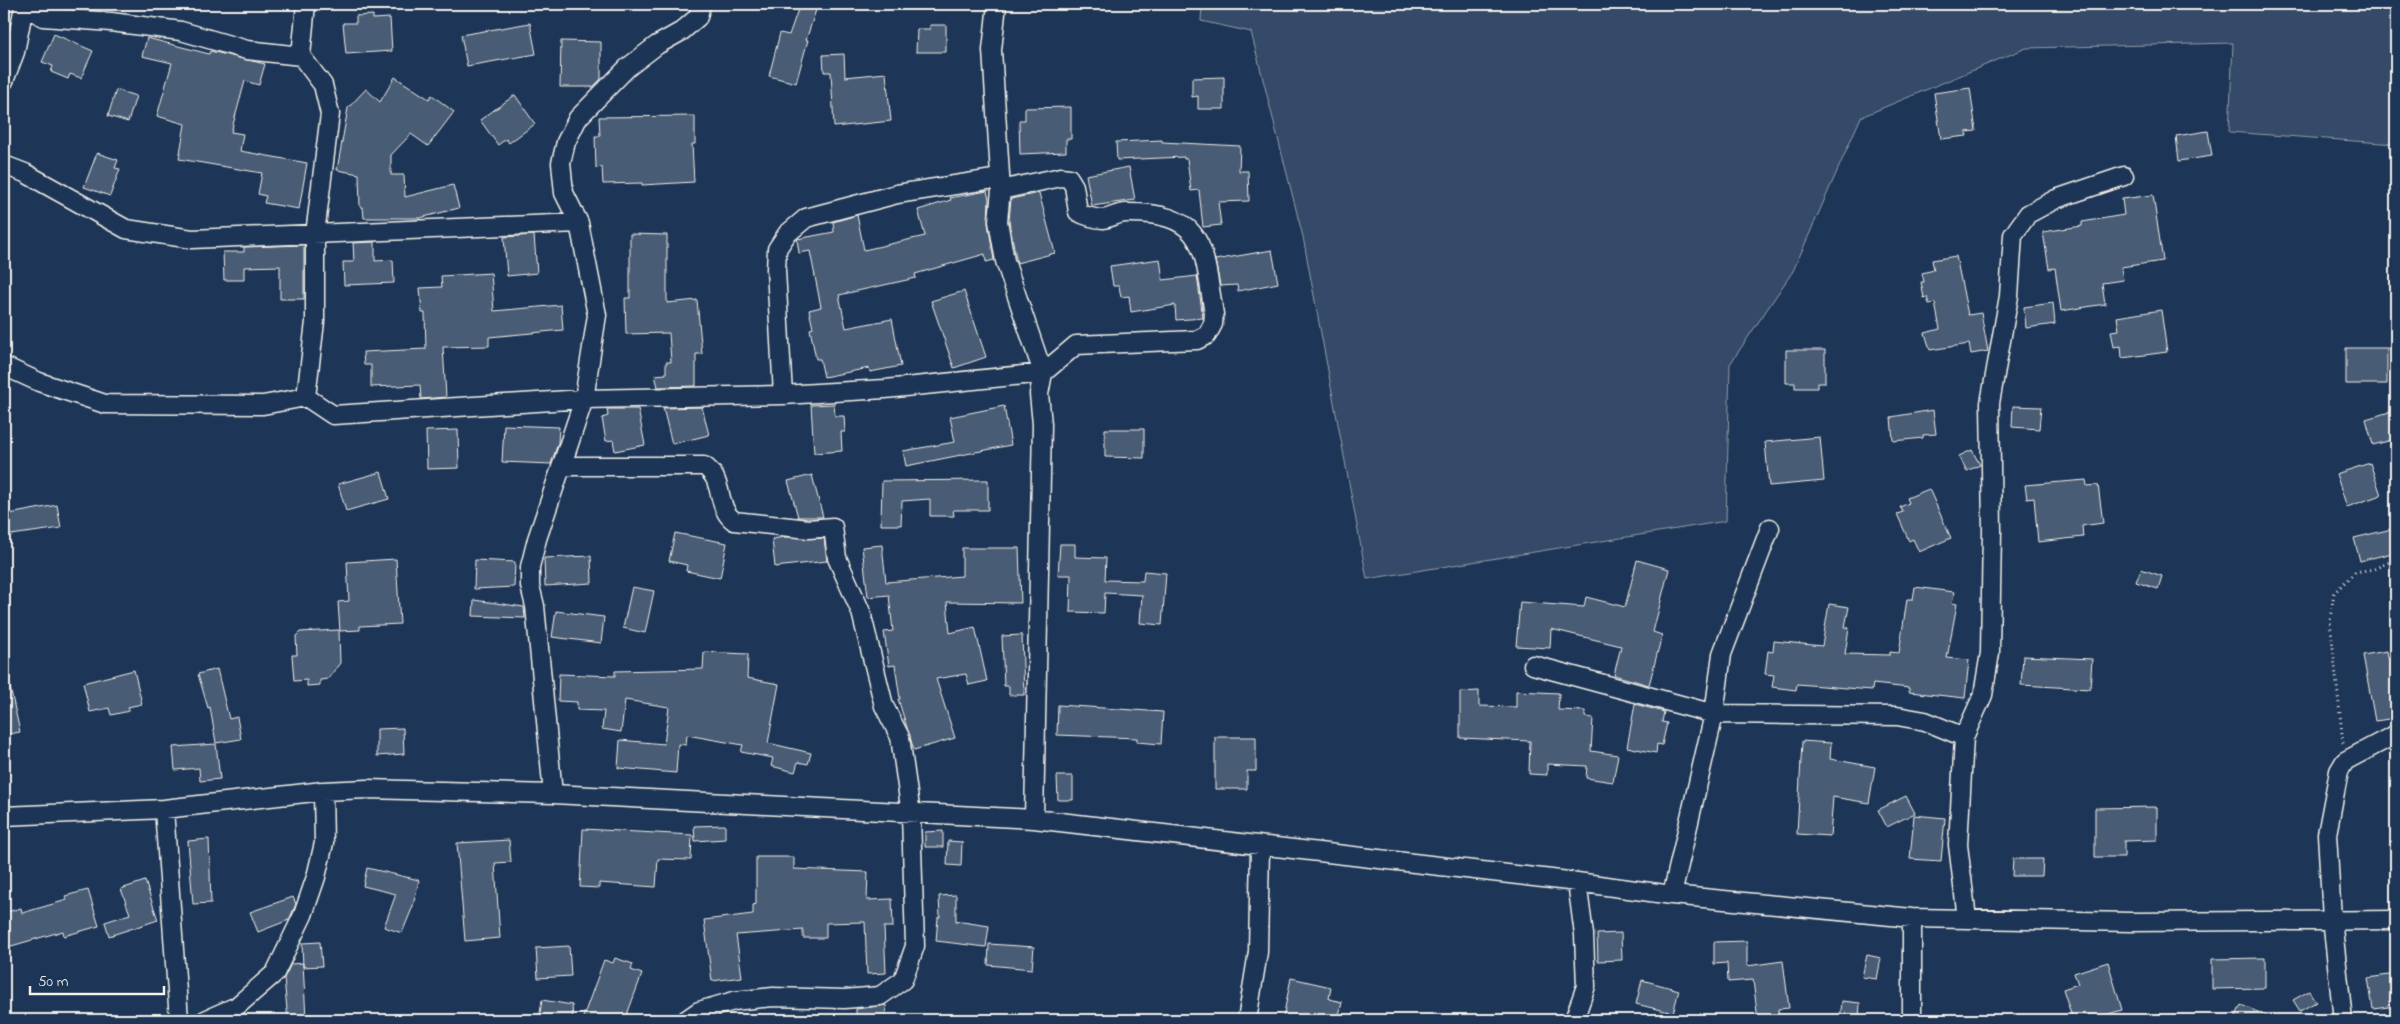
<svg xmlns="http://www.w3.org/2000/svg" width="2400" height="1024" font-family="'Indie Flower',sans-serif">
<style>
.green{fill:#354a67;stroke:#949ea8}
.building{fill:#485b74;stroke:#f4f1e8}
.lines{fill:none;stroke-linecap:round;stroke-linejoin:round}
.minor-casing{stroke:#f4f1e8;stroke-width:21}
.path{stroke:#f4f1e8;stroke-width:3;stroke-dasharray:1 4;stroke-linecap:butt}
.minor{stroke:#1d3557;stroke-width:18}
</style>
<rect width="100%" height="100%" fill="#1d3557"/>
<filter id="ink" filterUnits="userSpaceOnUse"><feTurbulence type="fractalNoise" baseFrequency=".02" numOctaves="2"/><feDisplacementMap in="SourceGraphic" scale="10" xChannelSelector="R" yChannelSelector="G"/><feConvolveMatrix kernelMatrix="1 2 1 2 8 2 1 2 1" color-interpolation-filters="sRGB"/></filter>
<g filter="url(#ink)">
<path class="green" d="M1202,4H2396V144L2229,132L2233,43L2026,48L1861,117L1793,271L1730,364L1726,521L1367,579L1303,237L1251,32L1201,21Z"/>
<path class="building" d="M800,4L817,7L806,40H808L796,83L769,76L780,33L789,35Z
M373,15V19L390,18L392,51L346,54L343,23H356V16Z
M530,23L536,54L467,66L461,35Z
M930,25H946V52H916L917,29H930Z
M54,34L93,51L81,78L70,74L68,79L51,72L53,66L42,62Z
M147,38L209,54L210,51L265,64L259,85L245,81L231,132L243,134L240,151L307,163L299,209L264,203L266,196L258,194L262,173L179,159L185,124L157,116L172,63L142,56Z
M561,41L601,42V79L593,87H560Z
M844,54L845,77L886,73L891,121L834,127L831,72H824L823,55Z
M395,77L429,99L432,95L454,112L428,146L411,134L391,155V175H404L405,197L453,185L459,208L420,218H364L363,207H360L359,174L337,170L348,108L366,89L380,102Z
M1224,77V109H1198V96L1192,97V78Z
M1970,88L1976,131L1966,132L1967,136L1941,139L1934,93Z
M116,90L136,96L128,122L108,116Z
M515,95L535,124L509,143L506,139L498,145L480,120Z
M1071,107V139H1066V152L1020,154L1019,120H1025V108Z
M695,116V144H692L694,182L642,185V183L603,184L602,167L596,168L595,136H600L599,117Z
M2208,131L2212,156L2179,161L2176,136Z
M1162,140V142L1240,146L1239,171H1248L1249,201L1218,202L1221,225L1203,227L1199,190L1191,191L1187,159H1184V157L1117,160L1116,142Z
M97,153L118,160L115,168L120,169L110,196L84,187Z
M1129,167L1135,200L1092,206L1086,175Z
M987,191L989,199L988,223L994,260L986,262L985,254L915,274L916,278L839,295L846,328L892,319L901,366L870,372L869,368L824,377L820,359H816L810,329L813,328L809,310L821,307L810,251L799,253L797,239L834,232L833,222L857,215L864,250L925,236L918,210L951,200L950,198Z
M1039,193L1055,253L1017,263L1009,221L1011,199Z
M2153,195L2163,261L2121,267L2123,280L2102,283L2105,304L2061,311L2055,268L2049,269L2043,232L2082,226V222L2124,215L2122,199Z
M630,234L667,235V303L697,300L702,354H696V386L658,387L655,375L666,374V362H671L669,333L626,334L625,298H630Z
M534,235L537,273L507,276L504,237Z
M375,242V261L393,260L394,283L344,285L343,262H354L353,243Z
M304,245V299H280V266L244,267V280H224L223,252H244V247Z
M1272,250L1278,283L1238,291L1237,285L1220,286L1215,260Z
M1956,256L1968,315L1981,313L1988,351L1971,354L1969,344L1930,350L1925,333L1940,329L1935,303L1929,304L1927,297L1924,298L1921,282H1924L1922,273L1934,270L1932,260Z
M1160,259L1163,280L1197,276L1203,318L1176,320L1175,305L1131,312L1129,296L1121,297L1119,286H1113L1110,266Z
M491,273L494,311L561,305L563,330L489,337V346L443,347L446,397L421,399L420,385L371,387V365H364L363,352L426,349L425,313H422L420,288L442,287L441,276Z
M964,291L986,357L954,368L931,301Z
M2053,303L2055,324L2026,328L2024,307Z
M2161,310L2167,352L2122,358L2121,346L2114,347L2111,331L2119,330L2117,317Z
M2346,348H2387V384H2346Z
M1786,350H1825V383H1817V388H1795V383H1786Z
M834,404L835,416H844L845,432H841L842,451L814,453L811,405Z
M1004,406L1011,445L906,466L903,451L955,442L950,417Z
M2013,406L2041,407L2039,429L2012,427Z
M702,407L709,435L672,444L663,408Z
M607,409H638L645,445L615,451L613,440L606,441L602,418L608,416Z
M1933,410L1936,434L1923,435V438L1893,441L1891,417Z
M2396,410V439L2373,445L2366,419Z
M504,425L559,427L558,443L551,464L502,462Z
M1105,429H1144V458L1105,457Z
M458,430L459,468L427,469L426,431Z
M1820,437L1824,481L1769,486L1765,442Z
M1972,450L1980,465L1967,471L1959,456Z
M2370,463L2381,495L2347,507L2336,474Z
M381,472L389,499L346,511L338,484Z
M812,475L823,517H798L788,481Z
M988,480V510H953L954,516H930V499L902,501L901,525H881L882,481Z
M2086,480L2087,486L2098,485L2103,523L2082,526L2083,537L2038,542L2034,498L2027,499L2025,485Z
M1929,489L1951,538L1919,552L1913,539L1909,541L1897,514L1903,512L1900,507L1909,503L1907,498Z
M57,505L61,528L4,536V515Z
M2396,528V552L2360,561L2354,538Z
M675,533L727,543L720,578L686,571L687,565L669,561Z
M785,537L824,538L827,561L775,567L772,539Z
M1060,544H1075V557L1106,558L1105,580L1143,581L1144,571L1166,573L1162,625L1140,623L1142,595L1105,593L1104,613L1070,612L1071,575H1058Z
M882,545L886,582L962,576V548H1019L1021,603L947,602L950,633L975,627L987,681L969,685L966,674L936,679L955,738L914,750L898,699H900L895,665L889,666L884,632L893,631L889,595L868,597L862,547Z
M591,556L592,583L545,586L544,558Z
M396,559L400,624L360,626V630L340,631L338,602L349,601L347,562Z
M475,560L515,562L514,587L474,589Z
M1637,560L1669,569L1653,632L1662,635L1649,685L1614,675L1621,646L1551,629L1550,648L1516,646L1520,602L1584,607L1586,597L1625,607Z
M2141,569L2162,576L2158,589L2136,582Z
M632,587L654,591L645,633L623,628Z
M1915,587L1954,592L1952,603L1957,604L1947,658L1969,660L1965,698L1909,692V688L1873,684L1872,690L1797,684L1796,690L1772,687L1774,675L1765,674L1768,651L1773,652L1774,641L1822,646L1829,604L1849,607L1845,627L1849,628L1845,654L1890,655V652L1899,653L1907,599H1913Z
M474,600L524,607L525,618L473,616Z
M556,611L604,617L601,643L552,637Z
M339,630L340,663L328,679L320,680V685L307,686V680L294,681L292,655H297L296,636L300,632Z
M1022,635L1024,695H1009V686H1004L1002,636Z
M2387,651L2388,658L2396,657V718L2375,721L2363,655Z
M704,652L748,654L747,678L779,684L768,743L811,753L808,764L798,762L795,772L771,766L773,758L741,752L743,745L687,735L686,745L678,744L676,773L618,768L620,740L664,744L669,707L625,700L621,732L602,729L604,711L577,710V702L558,701L559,674L615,676V671L703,669Z
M2023,656L2092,659L2090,689L2021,685Z
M217,669L229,719L237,717L241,739L216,743L210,707L208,708L198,674Z
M134,670L142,704L128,707L129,711L111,715L109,708L90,712L83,683Z
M10,687L20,732L4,735V688Z
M1479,691V706L1516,707V691L1559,693L1558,710L1585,711V717L1593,718L1591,751L1618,755L1613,782L1586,778L1587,766L1547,764V775L1529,774L1530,741L1460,738V692Z
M1635,704L1664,712L1662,722L1667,723L1662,745L1657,744L1656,753L1627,747Z
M1058,705L1163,712L1161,744L1137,742V738L1057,735Z
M403,728L404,754L377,756V729Z
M1215,737H1256V771H1247V789H1215Z
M1802,741L1831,743L1830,759L1875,767L1869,803L1833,797L1830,836L1797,834Z
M216,744L220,779L200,781L199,768L175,770L173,747Z
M1057,776H1073V800H1058Z
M1906,796L1915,813L1887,827L1878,810Z
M2157,807V840L2124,841V857H2095V808Z
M1914,815L1945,818L1941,861L1910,859Z
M725,825V839L695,841L694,826Z
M583,829L692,835L691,860L658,859L656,887L599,883V888L580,887Z
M943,831V847H925V832Z
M209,839L211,903L193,904L188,841Z
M509,840L511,862L495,863L500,938L465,941L457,843Z
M948,841L962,842L961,866L947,865Z
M756,857H794V869L868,872L867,900L892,899L893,927H884L886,973L867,974L865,922L826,923V938H803V930L736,935L742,977L712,981L704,920L753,914V905L756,904Z
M2013,859H2043L2042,876H2012Z
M367,868L419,880L413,906L402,933L384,927L396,894L363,886Z
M145,881L158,920L109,936L105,922L130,914L121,889Z
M88,890L99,926L64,936L63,931L8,947L4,932V913L21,908L22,913L67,900L65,896Z
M956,895V921L989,926L986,947L936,941L938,917H940L939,896Z
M293,897L296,904L289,920L258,932L250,912Z
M1621,933L1622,960L1598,961L1597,934Z
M1747,941V966L1783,961L1789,1008L1778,1009L1779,1020H1758L1753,980L1728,982L1727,963L1714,964V942Z
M320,942L322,966L303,967L302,943Z
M989,944L1034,947L1032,969L988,965Z
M569,946L571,976L538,978L536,948Z
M1867,955L1881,958L1877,979L1862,977Z
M615,958L633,964L631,970L642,974L625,1020H582L604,960L613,963Z
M2265,958V988L2212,989V959Z
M2108,962L2122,1010L2092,1019L2090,1015L2073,1020L2063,989L2078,984L2074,973Z
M303,963L306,1019L288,1020L284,978L291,964Z
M2396,974V1006L2373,1009L2368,978Z
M1291,978L1331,987L1329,999L1342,1002L1338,1020L1283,1018Z
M1642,980L1679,990L1673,1013L1636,1004Z
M2309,991L2316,1002L2300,1011L2293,1000Z
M542,1000L572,1005L573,1020H539Z
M1842,1001L1860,1003L1859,1020H1840Z
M886,1005L887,1020H856V1009Z
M2241,1005L2277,1020H2234Z"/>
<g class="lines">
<g class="minor-casing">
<path id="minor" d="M24,4V6L43,17L111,22L181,31L247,50L301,56
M306,4L301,56L323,85L330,114L315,234V322L306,397L333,415L584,399L783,395L885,389L1043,373L1076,345L1197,340L1207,335L1213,324L1214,314C1203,249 1207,212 1126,213C1118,213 1111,218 1103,219C1096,219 1085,216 1078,212L1074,186L1069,178L1061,177L1001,190
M997,4L992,50L1001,190L998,221L1005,261L1043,373L1039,394L1042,424L1034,819
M4,81L15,52L24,6
M4,165L25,173L126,229L192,239L579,223
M4,366L39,382L105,404L263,405L306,397
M783,395L776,270L777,249L787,234L806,218L897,194L1000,178
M563,466H704C725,479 715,507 734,521L809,529L833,527L837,558L861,612L884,706L900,737L911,814L915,946L903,980L880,996L844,999L773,997L734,1001L699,1011L686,1020
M1533,665L1714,714L1897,716L1925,721L1964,737
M553,794L535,606L530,586V567L537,539L584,399L597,315L579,223L564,193L561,163L566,142L578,118L627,68L657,45L682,31L698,17L701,4
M164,809L179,1020
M4,816L164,809L323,791L367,789L553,794L1034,819L1577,882L1672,895L1912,918L2131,922L2396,920
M1672,895L1714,714L1722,654L1770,528
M1967,919L1958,845L1964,737L1983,695L1990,653L1992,530L1990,403L2009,296L2013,235L2028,214L2056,199L2124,176
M205,1020L237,1006L275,973L303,915L316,877L324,843L323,791
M1247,1020L1258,952L1260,847
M1574,1020L1586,986L1584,935L1577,882
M1912,1020V918
M2343,1020L2332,919L2327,834L2339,771L2345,761L2396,734"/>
</g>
<path class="path" d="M2343,743L2330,619L2334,593L2355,572L2374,569L2396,559"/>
<use href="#minor" class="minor"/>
</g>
</g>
<rect width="2400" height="1024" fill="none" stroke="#1d3557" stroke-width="20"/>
<rect x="10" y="10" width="2380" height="1004" fill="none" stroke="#f4f1e8" stroke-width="2" filter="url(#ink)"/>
<path d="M30 986v8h134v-8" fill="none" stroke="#f4f1e8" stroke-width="2.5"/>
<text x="38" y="986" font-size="15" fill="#f4f1e8" stroke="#1d3557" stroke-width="4" paint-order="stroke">50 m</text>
</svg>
